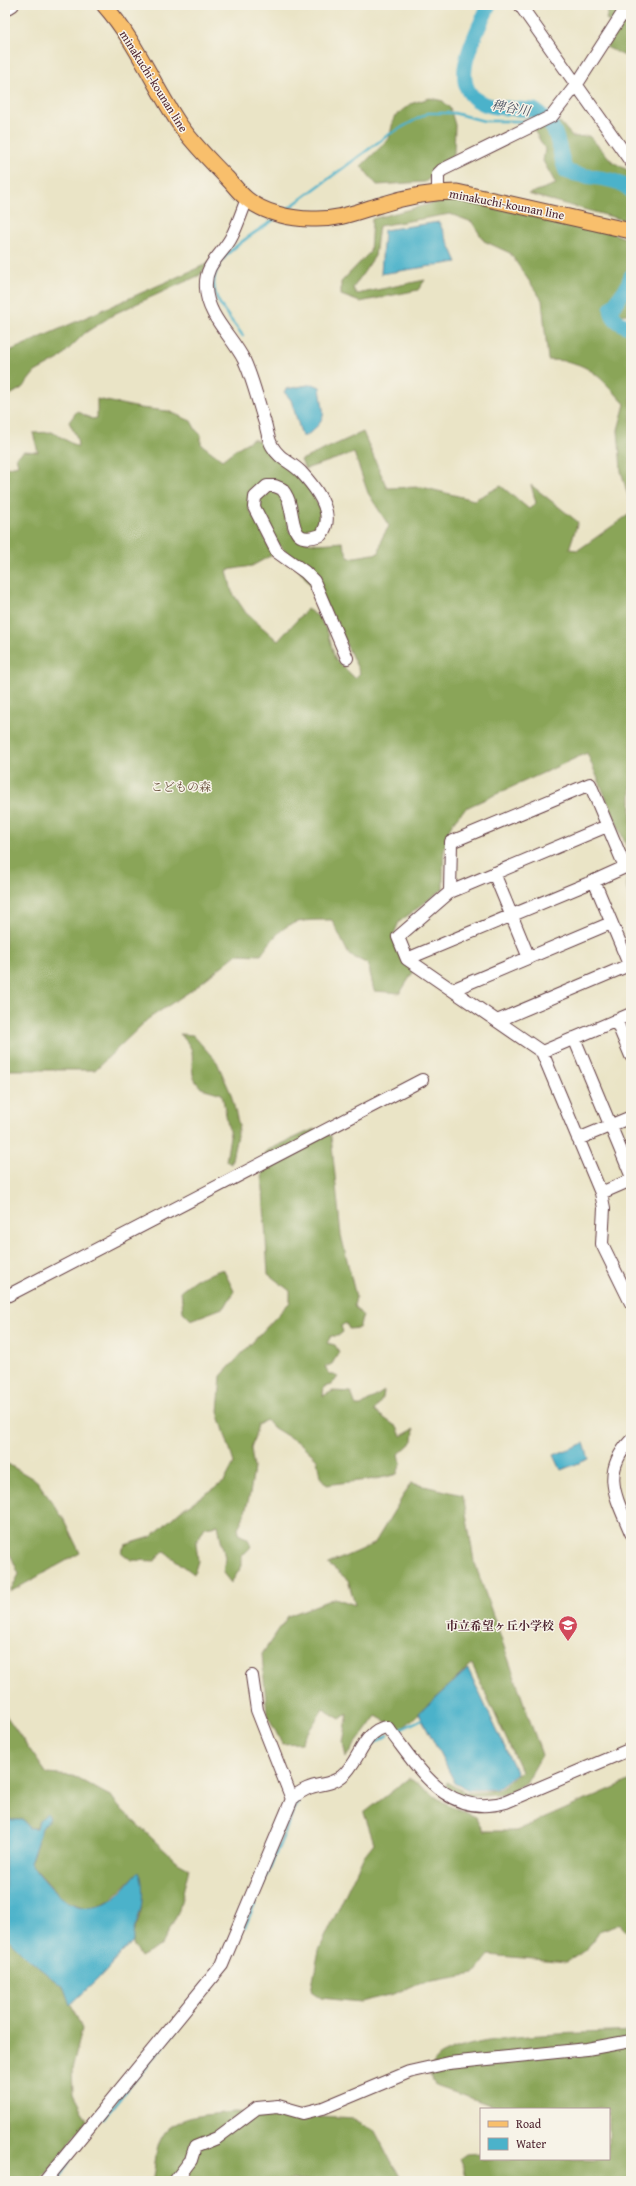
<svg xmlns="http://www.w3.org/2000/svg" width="636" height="2186" font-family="'Gentium Book Plus','Noto Serif JP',serif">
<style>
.forest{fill:#8aa558;stroke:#6a6242}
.water{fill:#4bb2ca;stroke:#4a687a}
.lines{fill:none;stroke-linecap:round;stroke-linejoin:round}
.stream{stroke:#4bb2ca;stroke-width:2.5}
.river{stroke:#4bb2ca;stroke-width:15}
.minor-casing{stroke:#623d42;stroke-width:14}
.major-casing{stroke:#623d42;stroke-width:17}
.minor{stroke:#fff;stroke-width:12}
.major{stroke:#f8bf6c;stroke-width:15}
.labels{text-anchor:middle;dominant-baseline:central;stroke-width:3;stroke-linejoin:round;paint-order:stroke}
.street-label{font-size:12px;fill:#4a1f2b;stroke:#f7f3e8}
.park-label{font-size:12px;fill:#684f3c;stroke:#f7f3e8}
.poi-label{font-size:12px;font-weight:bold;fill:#4a1f2b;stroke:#f7f3e8;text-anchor:end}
.water-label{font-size:13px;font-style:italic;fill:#4a5263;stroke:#f7f3e8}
</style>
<rect width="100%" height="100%" fill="#f7f3e8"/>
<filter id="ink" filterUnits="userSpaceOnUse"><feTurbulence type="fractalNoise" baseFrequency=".025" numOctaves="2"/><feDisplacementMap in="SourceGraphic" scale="8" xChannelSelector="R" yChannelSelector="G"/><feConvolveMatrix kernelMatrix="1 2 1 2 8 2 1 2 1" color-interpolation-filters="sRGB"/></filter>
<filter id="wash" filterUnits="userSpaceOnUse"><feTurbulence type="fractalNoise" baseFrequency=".012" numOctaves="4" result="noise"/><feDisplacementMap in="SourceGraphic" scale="16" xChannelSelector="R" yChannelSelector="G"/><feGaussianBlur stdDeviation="0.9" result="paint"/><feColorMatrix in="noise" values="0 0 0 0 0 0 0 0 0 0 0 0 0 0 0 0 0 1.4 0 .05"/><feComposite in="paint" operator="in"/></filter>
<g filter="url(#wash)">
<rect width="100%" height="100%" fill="#eae4c6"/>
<path class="forest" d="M610,5H631V59L604,46L615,26L606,19Z
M430,98L443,101L450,108L455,125L454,154L443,167L425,182L377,185L361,166L389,139L394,117L410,104Z
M560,122L573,137L589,136L613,162L631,172V222L528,194L556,184L543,161L545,149L534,130Z
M453,198L572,219L631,240V313L622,315L624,322L631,323V506L621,471L618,430L625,404C599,376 588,360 548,360L542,300L510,253L484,241L472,222L450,214L379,226L375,256L353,288L357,294L425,280L418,290L360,302L341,295V282L370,252L372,219Z
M209,263L200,275L116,313L85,333L59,359L35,372L22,388L5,398V353Z
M97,399L140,408L168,411L191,421L196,430L201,435V444L222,460L236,449L253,439L267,445L304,479L326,519L316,533L302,534L288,491L265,483L253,491L248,508L261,529L272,555L252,566L227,570L232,592L246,613L278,641L307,609L319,617L328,633L335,659L355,678L360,673L331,613L287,553L275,540L258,511L262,492L274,489L285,497L289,531C309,547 318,544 342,542L349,558L379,553L382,538L389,526L368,493L354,453L305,469L301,460L363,432L387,488L422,487L474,500L501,486L529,509L536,503L531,485L578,522L569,549L578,550L631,513V857L587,753L468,807C439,829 444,856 443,889L399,922L393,936L415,969L400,993L374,991L368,964L349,955L332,920C291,920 285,921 261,955L237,954L192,990L148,1019L95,1070H5V468L18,465L16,457L24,451L38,452L33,433L52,432L78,447L77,438L69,422L77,411L92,419L97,418Z
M631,867V900C624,888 626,879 631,867Z
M180,1034L193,1035L217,1062L231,1094L239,1126L231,1164L226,1161L230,1136L222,1094L201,1088C198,1084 193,1079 193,1074C190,1053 198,1053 180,1034Z
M314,1129L331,1136L341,1235L356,1297L354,1306L363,1316L359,1328L349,1329L346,1323L341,1326L343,1332L338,1336H331L327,1343L335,1345L339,1352L332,1364L325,1367L329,1373L338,1377L331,1385L324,1387L323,1396L333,1391L351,1392L356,1406H361L384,1391L383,1398L374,1411L397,1427L401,1436L414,1429L413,1441L399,1454L401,1463L397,1474C375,1481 350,1481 327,1485L320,1477L317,1459L302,1445L271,1426L266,1420L258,1425L251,1449L254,1468L250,1494L244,1516L238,1528L240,1535L247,1538L252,1546L242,1556V1566L231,1583L223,1573L225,1558L218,1525L205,1527L196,1543L198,1561L194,1574L165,1552L160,1554L155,1561L131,1560L121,1552L125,1545L151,1537L181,1510L224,1482L234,1463L218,1412L221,1376L290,1302V1291L268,1274L262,1173L266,1151Z
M223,1269L234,1291L225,1307L191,1320L183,1312L181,1290L196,1279Z
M8,1464L37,1481L63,1518L80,1553L10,1592L19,1574L10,1554L5,1549V1466Z
M411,1483L463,1495L474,1561L542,1755L526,1783L502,1795L464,1797L446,1788L447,1782L467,1793L498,1790L521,1771L472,1664L401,1730L376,1716L346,1757L343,1743L348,1713L340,1719L323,1709L301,1743L282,1744L267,1714L262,1654L288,1616L335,1598L355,1605L348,1580L328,1564L374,1544Z
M5,1714L47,1774L73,1776L112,1797L118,1806L176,1861L189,1868L179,1910L162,1945L140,1957C124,1935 138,1929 141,1910C143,1898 140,1884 139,1872L109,1901L88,1909L63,1900L30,1863L42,1828L50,1817L39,1820L37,1828H29L24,1820H5Z
M409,1778L443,1802L475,1817L483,1831H516L631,1780V1936L619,1924L599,1931L586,1950L567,1962L489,1955L474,1974L420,1983L393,1994L360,2002L321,1998L311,1991L319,1950L363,1857L374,1843L364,1813Z
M5,1936L27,1958L64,1988L82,2029L72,2069L73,2093L87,2120L41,2181H5Z
M631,2031V2181H468L459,2159L466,2154L481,2153V2159H609V2109H501L435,2085C428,2075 430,2061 442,2055C485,2032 581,2034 631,2031Z
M235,2112L354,2119L375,2131L401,2181H152C155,2169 155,2152 160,2141C171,2113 211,2115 235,2112Z"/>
<path class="water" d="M439,222L457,262L381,274L384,230Z
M313,384L320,387C323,416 330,417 306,436H302L291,400L284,392L286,389Z
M584,1443L589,1459L561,1470L554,1455Z
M468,1669L517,1773L496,1789L469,1790L455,1783L419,1713Z
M47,1814L50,1818L42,1828L30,1863C50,1887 74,1922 109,1901C120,1895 130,1881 139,1871C144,1881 143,1901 140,1912C137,1923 132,1929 133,1941L97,1980L70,2005L64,1988L27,1958L5,1936V1820H24L29,1828H37L39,1820Z"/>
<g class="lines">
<path class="stream" d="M534,119L540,114
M286,210L388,135L428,113H454L484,121H530
M243,336C235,324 223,312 217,298C201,260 250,237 275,219
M396,1732L422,1719
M368,1747L388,1735
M336,1786L348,1778
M245,1927L298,1801
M103,2119L188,2016
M58,2181L71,2158"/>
<path class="river" d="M489,5C479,29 445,83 480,102C492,109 520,109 534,110C562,127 556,147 566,171C587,180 614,174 631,191
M631,276L627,287L611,309C612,319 622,325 631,328"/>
</g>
</g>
<g filter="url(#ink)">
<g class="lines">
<g class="minor-casing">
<path id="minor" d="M520,5L631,162
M5,10L13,5
M438,192V174L442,170L552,116L577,84L628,5
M247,199C242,211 238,224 232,236C223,255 204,263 206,288C207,316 232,336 244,360C253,379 258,402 265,423C267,430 268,439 272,446C280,460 290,461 301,472C315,487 337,515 321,535C292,545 295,526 290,506C289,500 286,494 282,489L275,486H267L255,497L254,507L277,552L305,572L314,581L347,658
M494,873L529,958
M450,892L607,826
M407,959L594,881
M631,969L594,881L625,867L590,784L451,842L450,892L398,937L407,959L542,1052L601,1193L604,1208L602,1244L631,1303
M452,990L611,923
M616,1020L631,1056
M497,1021L629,965
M574,1038L631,1175
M542,1052L631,1014
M578,1139L631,1117
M601,1193L631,1180
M5,1297L422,1080
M631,1440C600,1473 616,1497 631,1533
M252,1676L257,1710L292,1799
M45,2181L222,1965L292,1799C311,1780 327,1789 342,1776C359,1763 363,1730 387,1727C419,1767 445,1819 506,1802L631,1749
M175,2181L191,2160L195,2147L217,2138L257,2108L278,2106L303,2113L323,2108L409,2072L449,2063L587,2049L631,2041"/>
</g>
<g class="major-casing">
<path id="major" d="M104,5C136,41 153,85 180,125C193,144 210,160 226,177C233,184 239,193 247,199C264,213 291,219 312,219C339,220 356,212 380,205C405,197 431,192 457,192L631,231"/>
</g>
<use href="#minor" class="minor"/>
<use href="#major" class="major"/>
</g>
</g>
<defs>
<g id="school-pin" transform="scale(1)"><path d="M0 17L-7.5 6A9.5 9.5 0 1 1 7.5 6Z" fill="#d1495b" stroke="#f7f3e8"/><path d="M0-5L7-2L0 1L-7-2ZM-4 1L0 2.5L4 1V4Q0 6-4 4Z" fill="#fff"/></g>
</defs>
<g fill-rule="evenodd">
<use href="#school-pin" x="568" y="1625"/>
</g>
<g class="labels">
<g class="street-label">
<text transform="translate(154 81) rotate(58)">minakuchi-kounan line</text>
<text transform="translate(507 204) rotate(11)">minakuchi-kounan line</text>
</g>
<g class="park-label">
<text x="181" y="786">こどもの森</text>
</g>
<g class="poi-label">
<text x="554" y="1625">市立希望ヶ丘小学校</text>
</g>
<g class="water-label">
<text transform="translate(511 108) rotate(10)">稗谷川</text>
</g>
</g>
<rect width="636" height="2186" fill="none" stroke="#f7f3e8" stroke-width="20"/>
<rect x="480" y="2108" width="130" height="52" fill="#f7f3e8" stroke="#b29e9c"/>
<rect x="488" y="2121" width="20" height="6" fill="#f8bf6c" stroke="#b29e9c"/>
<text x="516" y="2128" font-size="12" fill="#4a1f2b">Road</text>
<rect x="488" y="2138" width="20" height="12" fill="#4bb2ca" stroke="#b29e9c"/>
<text x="516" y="2148" font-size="12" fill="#4a1f2b">Water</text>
</svg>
